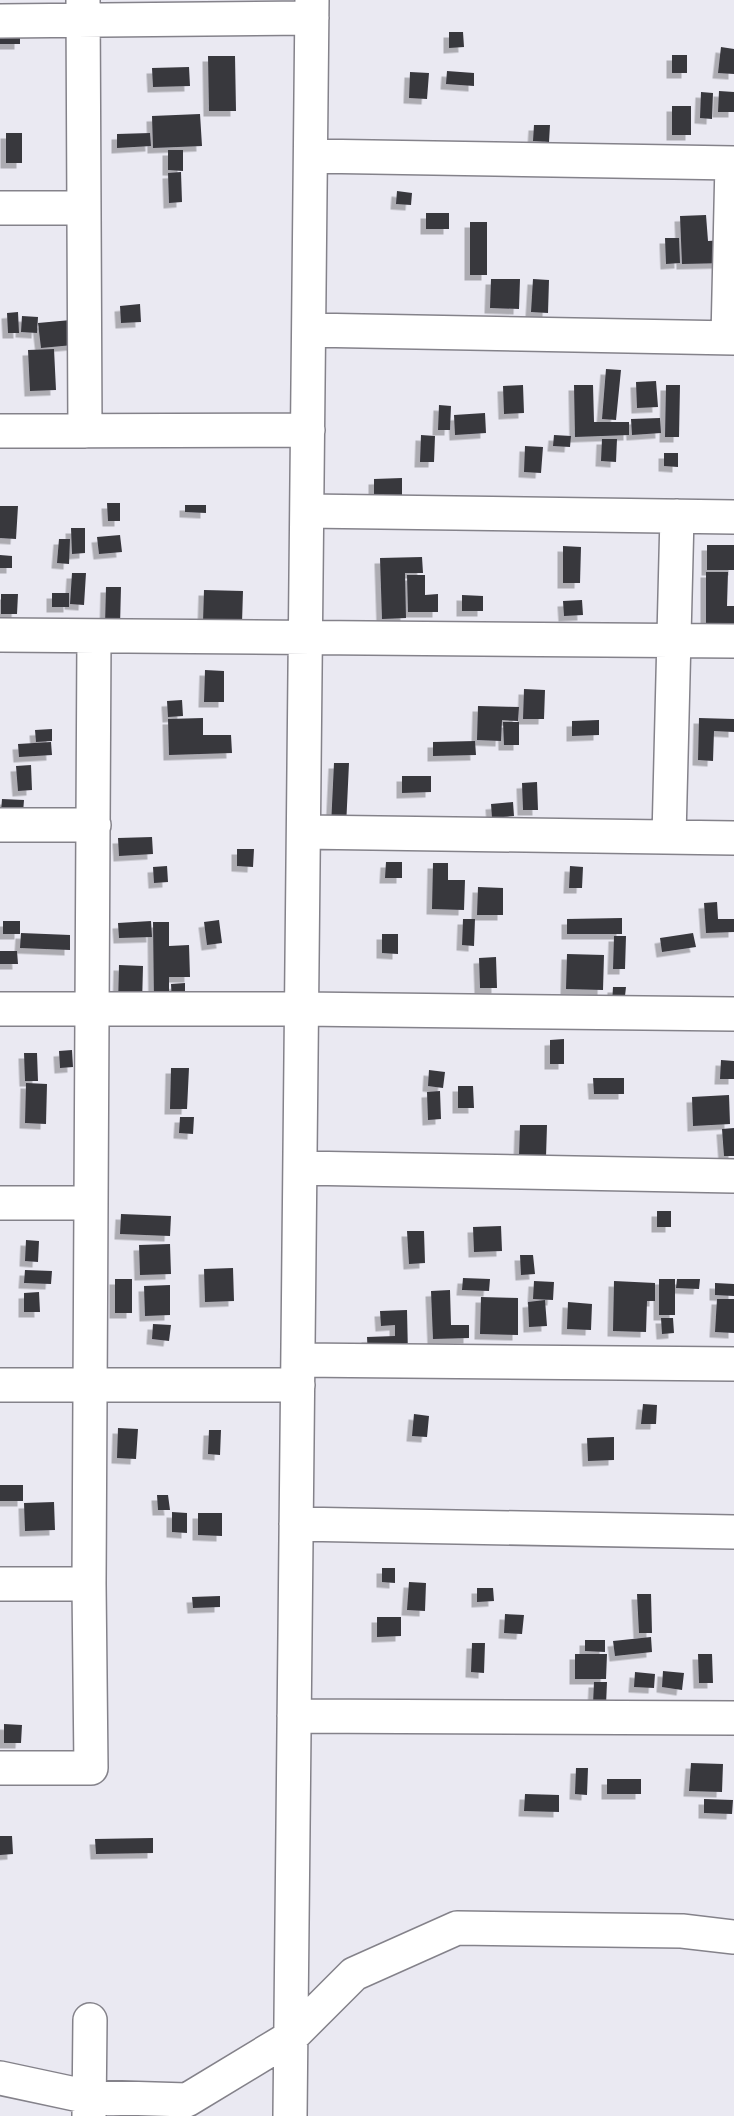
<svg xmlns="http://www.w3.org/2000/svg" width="734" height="2116" font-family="'Fira Sans Condensed',sans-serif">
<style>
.building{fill:#38373e;filter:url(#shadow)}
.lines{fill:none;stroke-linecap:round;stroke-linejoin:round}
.minor-casing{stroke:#84828a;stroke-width:36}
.minor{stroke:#fff;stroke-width:33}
</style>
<defs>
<filter id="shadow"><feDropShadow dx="-5.5" dy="5.5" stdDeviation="0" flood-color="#0004"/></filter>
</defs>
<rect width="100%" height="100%" fill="#eae9f2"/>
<path class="building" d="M20,27V44H0V28Z
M449,32H463L464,47L449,48Z
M721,47L734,49V74L718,73Z
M672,55H687V73H672Z
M208,56H235L236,111H209Z
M189,67L190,86L153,87L152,68Z
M447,71L474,73V86L446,84Z
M410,72L429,73L427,99L409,98Z
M719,91L734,92V112H718Z
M701,92L713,93L712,119L700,118Z
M672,106H691V135H672Z
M200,114L202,146L153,148L152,116Z
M534,125H550L549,142L533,141Z
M6,133H22V163H6Z
M150,133L151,146L117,148V134Z
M168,150H183V171L168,170Z
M181,172L182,202L169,203L168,173Z
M397,191L412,193L411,205L396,204Z
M426,213H449V229H426Z
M706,215L708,241L724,240L726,263L682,264L680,216Z
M470,222H487V275H470Z
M665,238H679L680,263L666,264Z
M491,279H520L519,309L490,308Z
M533,279L549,280L548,313L531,312Z
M140,304L141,322L121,323L120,306Z
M18,312L19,333H8L7,313Z
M22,316L38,317L37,333L21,332Z
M71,320L73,345L41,348L38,323Z
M54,349L56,390L30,391L28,350Z
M606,369L621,370L616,420L602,419Z
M656,381L658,407L637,408L636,382Z
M523,385L524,413L504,414L503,386Z
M574,385H593L594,422H629V435L575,437Z
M666,385H680L679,437H665Z
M439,405L451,406L450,430H438Z
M485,413L486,433L455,435L454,415Z
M660,418L661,433L632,435L631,419Z
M421,435L435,436L434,462H420Z
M554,435L571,436L570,447L553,446Z
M602,439H617L616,462L601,461Z
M525,446L543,447L541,473L524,472Z
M664,453H678V467L664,466Z
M402,478V495L374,497V479Z
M107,503H120V521H108Z
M185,505H206V513L185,512Z
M0,506H18L16,539L0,538Z
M71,528H85V553L72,554Z
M120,535L122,552L99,554L97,537Z
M59,539H70L69,564L57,563Z
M707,545H734V570H707Z
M563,546L581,547L580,583H563Z
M0,555L12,556V568H0Z
M422,557L423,573H405L406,618L382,619L380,558Z
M706,572H728L727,606H734V624L706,623Z
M72,573H86L84,605L70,604Z
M407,575H425V595L438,594V612H408Z
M106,587H121L120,626L105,625Z
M204,590L243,591L242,623L203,622Z
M52,593H69V607H52Z
M1,594H18L17,614H1Z
M462,595L483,596V611H462Z
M582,600L583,615L564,616L563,601Z
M205,670L224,671V702H204Z
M524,689L545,690L544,719H523Z
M182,700L183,716L168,717L167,701Z
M478,706L519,707L518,721L502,720L501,741L477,740Z
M203,718V735H231L232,753L169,755L168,719Z
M699,718L734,719V732L714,731L713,761L698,760Z
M599,720V735L572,736V721Z
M503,722H519V745H504Z
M52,729V741L36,742L35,730Z
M475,741L476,755L433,756V742Z
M51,742L52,755L19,757L18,744Z
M334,763H349L346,827L331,826Z
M31,765L32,790L18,791L16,766Z
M402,776H431V792L402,793Z
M537,782L538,810H523L522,783Z
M2,799L24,800L23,813L1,812Z
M513,802L514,816L492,818L491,804Z
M152,837L153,854L119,856L118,838Z
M237,849H254L253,867L237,866Z
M386,862H402V878H385Z
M433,863H448V880H465L464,910L432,909Z
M167,866L168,882L154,883L153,867Z
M570,866L583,867L582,888H569Z
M478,887L503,888V915H477Z
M717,902L718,919H734V932L706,933L704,903Z
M622,918V934H567V919Z
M463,919H475L474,946L462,945Z
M219,920L222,943L207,945L204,922Z
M3,921H20V934H3Z
M151,921L152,937L119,938L118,923Z
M153,922H169V946L189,945L190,977H169V1004H154Z
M21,933L70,935V950L20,948Z
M693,933L696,947L662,952L660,938Z
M382,934H398V954L382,953Z
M614,936H626L625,969H613Z
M0,951H17L18,964H0Z
M567,954L604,955L603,990L566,989Z
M496,957L497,988H480L479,958Z
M119,965L143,966L142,1005H118Z
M185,983V1003H172L171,984Z
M613,987H626L624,1005L612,1004Z
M564,1039V1064H550V1040Z
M72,1050L73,1067L60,1068L59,1051Z
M24,1053H37L38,1081H25Z
M721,1060L734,1061V1079H720Z
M171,1068H189L187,1109H170Z
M429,1070L445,1072L443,1088L428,1086Z
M593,1078H624V1094H594Z
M26,1083L47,1084L46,1124L25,1123Z
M458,1086H473L474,1108H458Z
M440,1091L441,1119L428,1120L427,1092Z
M729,1095L730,1124L693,1126L692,1097Z
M180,1117H194L193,1134L179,1133Z
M520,1125H547L546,1157L519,1156Z
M734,1128V1156H724L722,1129Z
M657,1211H671V1227H657Z
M121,1214L171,1216L170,1236L120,1234Z
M501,1226L502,1251L474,1252L473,1227Z
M407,1231H424L425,1263L409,1264Z
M26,1240L39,1241L38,1262L25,1261Z
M170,1244L171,1274L140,1275L139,1245Z
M520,1255H533L535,1274L521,1275Z
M233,1268L234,1301L205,1302L204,1269Z
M25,1270L52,1271L51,1284L24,1283Z
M463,1278L490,1279L489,1291L462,1290Z
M115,1279H132V1313H115Z
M659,1279H675V1315H659Z
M677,1279H700L699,1289L676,1288Z
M534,1281L554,1282L553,1300L533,1299Z
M614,1281L655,1283V1301H647L646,1332L613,1331Z
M715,1283L734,1284V1296L715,1295Z
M170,1285V1315L145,1316L144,1286Z
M450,1290L451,1325H469V1338L433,1339L431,1291Z
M39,1292L40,1312H24V1293Z
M481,1297L518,1298V1335L480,1334Z
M717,1299H734V1333L715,1332Z
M545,1300L547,1326L529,1327L528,1302Z
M568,1302L592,1304L591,1330L567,1329Z
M407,1310L408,1355L368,1357L367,1337L395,1336V1325L381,1326L380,1311Z
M661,1318H673L674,1333L662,1334Z
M153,1324L171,1325L169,1341L152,1339Z
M643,1404L657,1405L656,1424H641Z
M414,1414L429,1416L427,1437L412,1436Z
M118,1428L138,1429L136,1459L117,1458Z
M209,1430H221L220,1455L208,1454Z
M614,1437V1460L588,1461L587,1438Z
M0,1485H23V1501H0Z
M157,1495H168L170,1510H158Z
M54,1502L55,1530L25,1531L24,1503Z
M172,1512L187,1513V1533L172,1532Z
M198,1513H222V1536L198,1535Z
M382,1568H395V1583L382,1582Z
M409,1582L426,1583L425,1611L407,1610Z
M477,1588H493L494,1601L477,1602Z
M637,1594H651L652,1633H639Z
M220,1596V1607L193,1608L192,1597Z
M505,1614L524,1615L522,1634L504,1633Z
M377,1617H401V1636L377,1637Z
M651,1637L652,1652L615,1656L613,1641Z
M585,1640H605V1652L585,1651Z
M472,1643H485L484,1673L471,1672Z
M575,1654H607L606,1679H575Z
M698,1654H712L713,1683H699Z
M663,1671L684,1673L682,1690L662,1687Z
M635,1672L655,1674L654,1688L634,1687Z
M594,1682H607L606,1705L593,1704Z
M4,1724L22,1725L21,1743H4Z
M691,1763L723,1764L722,1792L689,1791Z
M576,1768H588L587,1795L575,1794Z
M607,1779H641V1794H607Z
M525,1794L559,1795V1812L524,1811Z
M704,1799L733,1800L732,1814L704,1813Z
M0,1836H12L13,1854L0,1855Z
M153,1838V1853L96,1854L95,1839Z"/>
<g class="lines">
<g class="minor-casing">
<path id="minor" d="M83,0L85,431
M0,21L312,18
M311,156L734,163
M0,208H84
M309,330L734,338
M728,338L732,163
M0,431L308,430
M307,511L734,517
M0,635L734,641
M0,825H94
M304,832L734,838
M669,837L677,516
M0,1009H302L734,1014
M300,1168L734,1176
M0,1203H91
M298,1360L734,1364
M0,1385H298
M296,1524L734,1532
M0,1584H89
M294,1716L734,1718
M0,1768H91L89,1584L94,636
M0,2078L89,2097L187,2100L291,2037L354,1974L457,1928L682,1931L734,1937
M89,2116L90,2020
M290,2116L312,0"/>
</g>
<use href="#minor" class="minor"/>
</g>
</svg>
